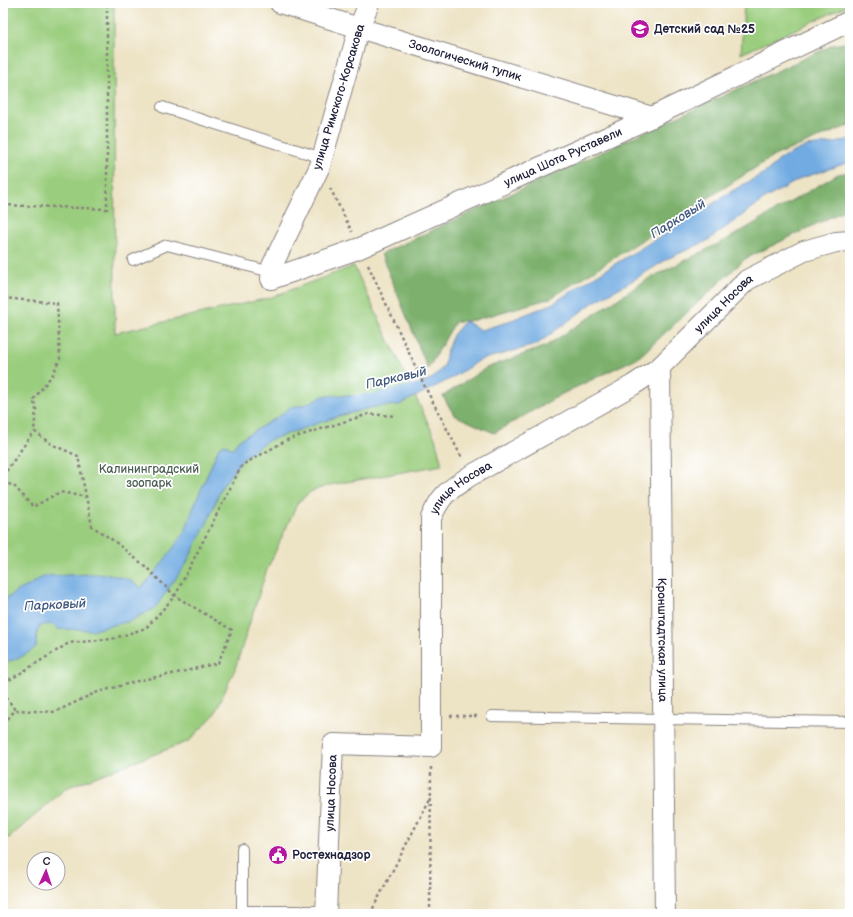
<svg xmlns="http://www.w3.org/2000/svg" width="853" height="917" font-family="'Balsamiq Sans',sans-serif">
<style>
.green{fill:#9acd7d;stroke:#5e785c}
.forest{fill:#7bb06c;stroke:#4e6954}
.water{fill:#71abe1;stroke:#4a668e}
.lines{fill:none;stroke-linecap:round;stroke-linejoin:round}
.stream{stroke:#71abe1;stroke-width:5.5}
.lane-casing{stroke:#888280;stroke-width:12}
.street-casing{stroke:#888280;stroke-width:22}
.path{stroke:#888280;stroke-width:2.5;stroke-dasharray:3 3;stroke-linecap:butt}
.lane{stroke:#fff;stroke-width:10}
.street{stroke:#fff;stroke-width:20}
.labels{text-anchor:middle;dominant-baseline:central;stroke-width:3.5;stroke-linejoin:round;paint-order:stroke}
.poi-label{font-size:12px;font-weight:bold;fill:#22223b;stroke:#fff;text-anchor:start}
.street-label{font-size:12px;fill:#22223b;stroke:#fff}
.park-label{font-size:12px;fill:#4c5e52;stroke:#fff}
.water-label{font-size:13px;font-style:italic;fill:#42597d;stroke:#fff}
</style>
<rect width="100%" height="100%" fill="#fff"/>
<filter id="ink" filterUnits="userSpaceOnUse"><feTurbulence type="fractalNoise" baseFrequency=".025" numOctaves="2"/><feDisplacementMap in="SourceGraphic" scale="8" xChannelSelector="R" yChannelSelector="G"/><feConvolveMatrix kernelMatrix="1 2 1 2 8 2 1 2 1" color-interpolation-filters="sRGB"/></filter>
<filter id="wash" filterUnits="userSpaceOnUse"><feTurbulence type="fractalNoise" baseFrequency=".012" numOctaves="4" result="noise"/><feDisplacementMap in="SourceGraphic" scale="16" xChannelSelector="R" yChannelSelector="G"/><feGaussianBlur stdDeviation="0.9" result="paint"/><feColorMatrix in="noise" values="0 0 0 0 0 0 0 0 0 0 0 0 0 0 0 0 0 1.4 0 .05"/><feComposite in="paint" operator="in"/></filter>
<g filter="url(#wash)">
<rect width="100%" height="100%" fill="#ede3c5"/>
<path class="green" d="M3,3H114L115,333L269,298L354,266L435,438L442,465L330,485L312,491L298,502L266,572L235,669L214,715L189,741L66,788L9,838H3Z
M744,3H850L849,5L741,54Z"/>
<path class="forest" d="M850,42V125L774,156L551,298L474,320L455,322L428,369L381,254L833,45Z
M850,172V210H845L745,259L639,357L562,394L494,433L454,415L443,396L486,368L546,346L648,279L726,240L838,174Z"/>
<path class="water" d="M850,139V163L844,164L802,178L766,198L707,241L669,258L630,282L594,302L536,345L480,360L452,378L399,405L374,407L339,416L267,441L243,458L221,488L209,519L186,564L155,608L130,621L93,630L58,629C53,623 48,624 40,626L37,633L36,647C26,655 16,661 3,662V601L17,591L28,586L37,580L46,576L92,574L112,575L130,580L141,588L157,570L185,532L194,506L219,447L224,444L233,449L237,441L281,415L290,407L304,405L323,396L342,395L368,398L384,396L401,392L433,378L444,366L447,350L453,335L465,321L481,330L501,324L552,304L592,278L702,211L732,191L766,172L783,157L807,146L835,143Z"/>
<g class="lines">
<path class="stream" d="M354,398L375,396L418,386"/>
</g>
</g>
<g filter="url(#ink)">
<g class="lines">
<g class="lane-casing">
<path id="lane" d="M162,107L322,158
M133,260L167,245L271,272
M492,716L850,722
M242,849V911H326"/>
</g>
<g class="street-casing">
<g id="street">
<path id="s1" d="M280,3L359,28L652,117"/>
<path id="s2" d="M369,3L359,28L320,166L272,266L271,279L360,248L652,117L850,21"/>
<path id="s3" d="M660,367L665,914"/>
<path id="s4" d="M326,914L333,744L431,747V518C442,493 448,491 470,476L633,385L660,367L747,280L804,251L836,242L850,241"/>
</g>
</g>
<path class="path" d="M330,188L352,232
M3,205L107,209V3
M368,265L424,385L462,458
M3,298L57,303L60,359L53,374L33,400L36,408L34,431L51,444L78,456L92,526L114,541L145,566L175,596L232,630L218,663L177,673L141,680L95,693L55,712L15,710
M3,476L34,431
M3,481L15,487L33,507L60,492L86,497
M3,679H11L69,643L112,639L146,628L175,596L242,465L289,439L369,414L395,416
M3,692L15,710L3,725
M450,716H479
M370,914L431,797
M430,914L431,766"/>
<use href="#lane" class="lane"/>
<use href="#street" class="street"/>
</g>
</g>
<defs>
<g id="school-disc" transform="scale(1)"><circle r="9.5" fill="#b5179e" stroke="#fff"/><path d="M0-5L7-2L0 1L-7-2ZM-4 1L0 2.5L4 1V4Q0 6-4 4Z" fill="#fff"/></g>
<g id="civic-disc" transform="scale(1)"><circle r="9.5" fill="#b5179e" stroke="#fff"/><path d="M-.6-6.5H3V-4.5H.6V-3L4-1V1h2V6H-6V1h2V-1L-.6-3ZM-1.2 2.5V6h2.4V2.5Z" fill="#fff"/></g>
</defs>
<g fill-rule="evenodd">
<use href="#school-disc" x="640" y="29"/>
<use href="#civic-disc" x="278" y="855"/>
</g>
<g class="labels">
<g class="poi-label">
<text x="654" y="29">Детский сад №25</text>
<text x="292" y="855">Ростехнадзор</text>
</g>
<g class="street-label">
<text stroke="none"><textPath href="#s1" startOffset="194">Зоологический тупик</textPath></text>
<text transform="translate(339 97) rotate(-73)">улица Римского-Корсакова</text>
<text stroke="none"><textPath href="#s2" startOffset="611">улица Шота Руставели</textPath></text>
<text stroke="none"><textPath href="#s4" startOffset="865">улица Носова</textPath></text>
<text stroke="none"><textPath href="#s4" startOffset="541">улица Носова</textPath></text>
<text stroke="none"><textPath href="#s3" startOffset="273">Кронштадтская улица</textPath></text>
<text stroke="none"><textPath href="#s4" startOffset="121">улица Носова</textPath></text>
</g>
<g class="park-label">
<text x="149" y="469">Калининградский<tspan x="149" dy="14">зоопарк</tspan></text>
</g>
<g class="water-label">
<text transform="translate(678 219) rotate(-32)">Парковый</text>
<text transform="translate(396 378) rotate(-13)">Парковый</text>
<text transform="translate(55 605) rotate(-3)">Парковый</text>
</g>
</g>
<rect width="853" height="917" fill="none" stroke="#fff" stroke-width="16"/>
<g transform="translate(46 871) rotate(3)"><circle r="19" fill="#ffffff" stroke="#a7a7b1"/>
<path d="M0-3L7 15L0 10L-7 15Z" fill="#b5179e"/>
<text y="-6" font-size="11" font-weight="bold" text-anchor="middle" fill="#22223b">С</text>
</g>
</svg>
